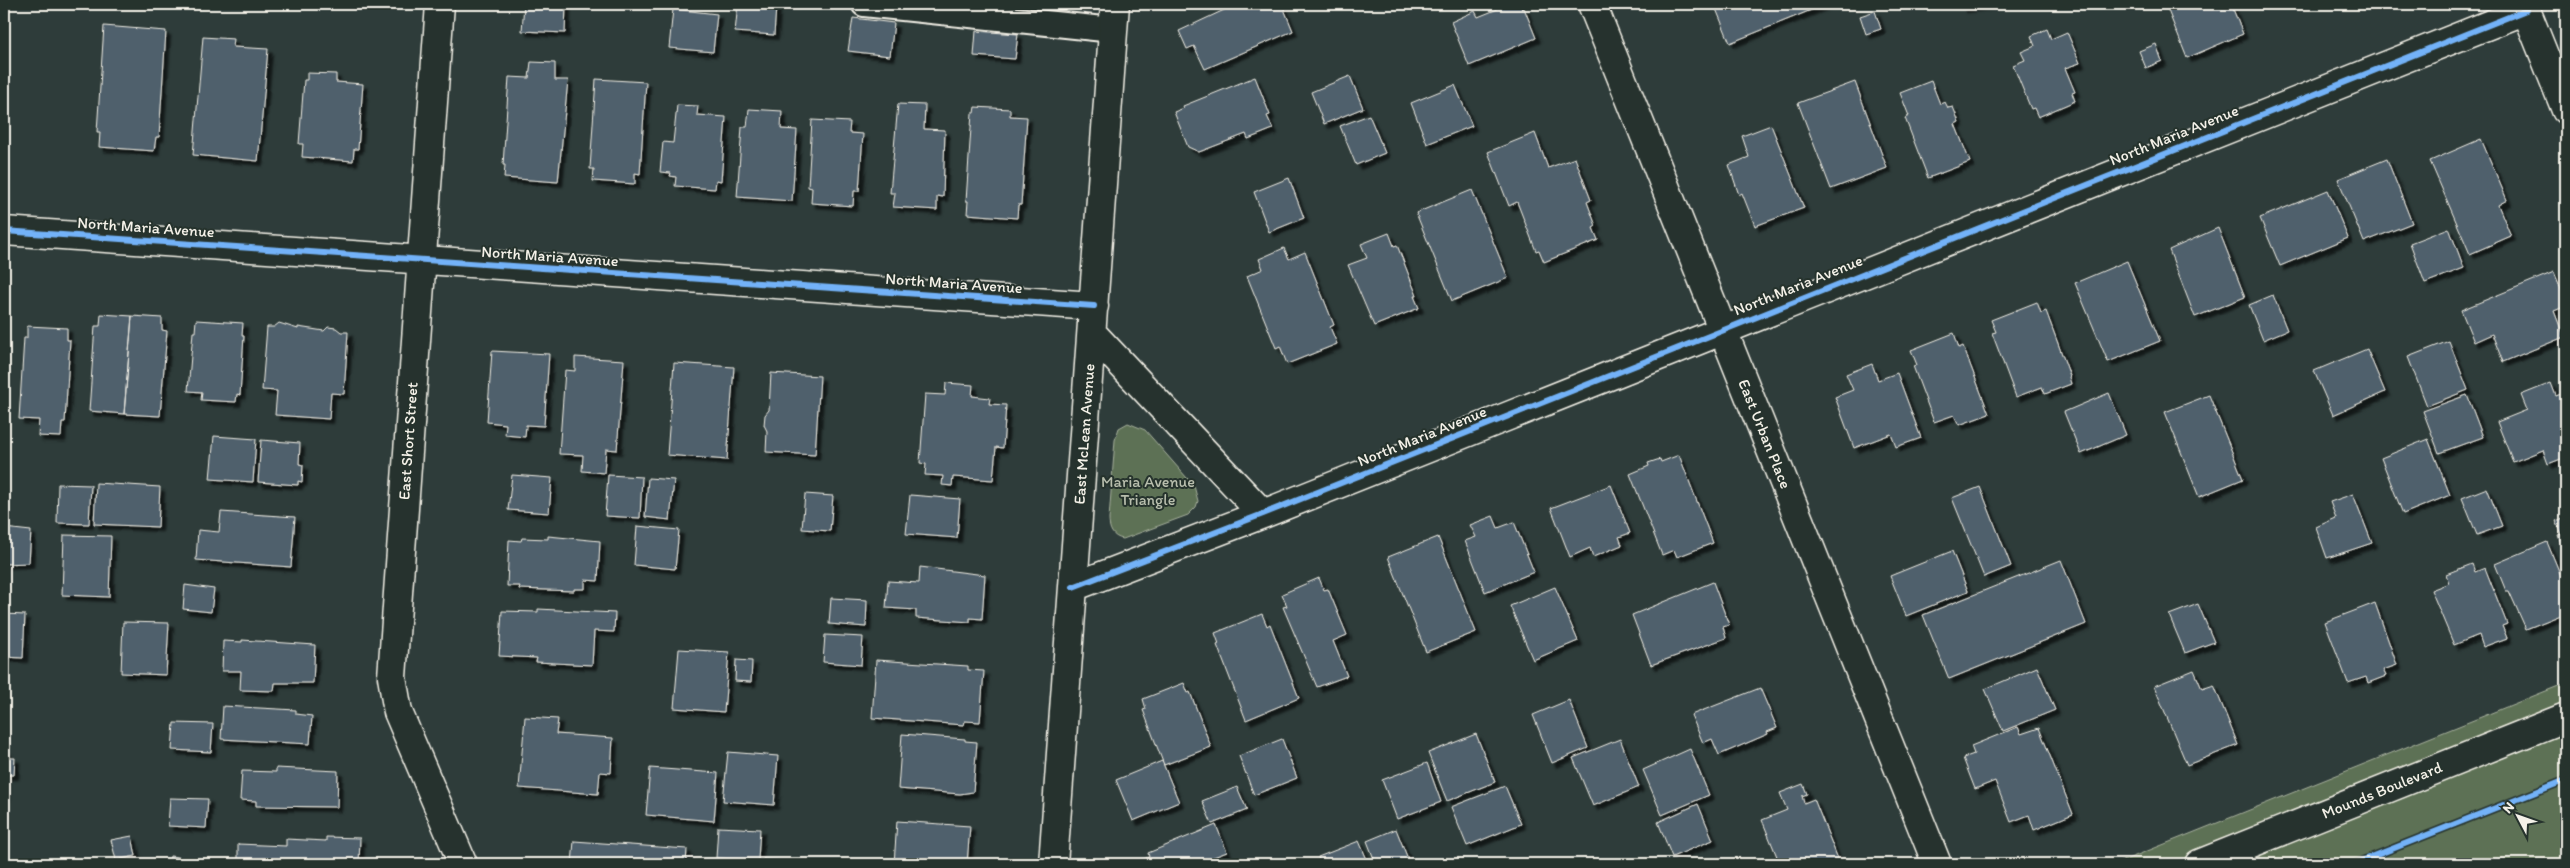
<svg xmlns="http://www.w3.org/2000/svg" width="2570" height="868" font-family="Itim,sans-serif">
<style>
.green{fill:#5d7154;stroke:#a8b19e}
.building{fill:#50606c;stroke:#f4f1e8;filter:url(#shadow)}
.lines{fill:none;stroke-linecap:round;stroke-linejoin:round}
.lane-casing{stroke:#f4f1e8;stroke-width:28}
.street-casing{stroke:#f4f1e8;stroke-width:31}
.secondary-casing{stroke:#f4f1e8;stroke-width:31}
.lane{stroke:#26332d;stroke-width:24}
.street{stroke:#26332d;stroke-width:28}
.secondary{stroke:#26332d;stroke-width:28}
.cycleway-casing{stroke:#26332d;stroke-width:9}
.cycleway{stroke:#73b2f8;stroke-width:6}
.labels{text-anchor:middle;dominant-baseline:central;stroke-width:4;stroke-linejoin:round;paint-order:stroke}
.street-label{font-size:16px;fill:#f4f1e8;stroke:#26332d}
.park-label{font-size:16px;fill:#b8bead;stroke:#26332d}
</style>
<defs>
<filter id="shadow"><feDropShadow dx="4.5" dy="4.5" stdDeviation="1" flood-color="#0009"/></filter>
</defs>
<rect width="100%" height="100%" fill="#2e3c3a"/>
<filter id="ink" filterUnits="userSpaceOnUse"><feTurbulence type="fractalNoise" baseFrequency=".02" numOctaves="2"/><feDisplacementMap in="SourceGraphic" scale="10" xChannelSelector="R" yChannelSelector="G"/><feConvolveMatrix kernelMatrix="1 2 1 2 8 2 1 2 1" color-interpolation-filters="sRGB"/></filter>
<g filter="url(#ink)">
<path class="green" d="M1128,423L1145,430L1194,486L1198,501L1196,507L1188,515L1123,539C1112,537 1109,529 1109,519L1115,440L1119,428Z
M2566,683V864H2115Z"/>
<path class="building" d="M524,4H566L565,33L522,31Z
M738,4L776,7L774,35L735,32Z
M1237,4H1246L1248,7L1256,4H1282L1293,31L1205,69L1194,46L1187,49L1179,31Z
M1510,4H1520L1522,10L1524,8L1536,38L1469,66L1451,22L1475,11L1478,17Z
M1714,4H1826L1730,43Z
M1961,4H1993L1962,8Z
M2178,4H2231L2243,34L2187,58L2167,8Z
M673,9L717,14L713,52L669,48Z
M1875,11L1881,29L1866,34L1860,16Z
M853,18L894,23L890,56L848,51Z
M104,26L166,31L159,137H156L154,151L99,147L100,132H97Z
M2047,29L2051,39L2067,32L2080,63L2065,68L2075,92L2072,93L2075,101L2038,117L2034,108L2031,109L2013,65L2025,60L2021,52L2035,46L2031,36Z
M976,31L1018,34L1015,59L974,56Z
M203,37L234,39L233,47L268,49L258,161L193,155Z
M2156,44L2162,61L2146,68L2139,51Z
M531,62L555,63V80H568L558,182L504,178L505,165H503L509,77L529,78Z
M307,73L336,74V82L363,84L358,149H354L353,161L302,157L303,144H299L304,80H307Z
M1350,76L1363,108L1324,124L1311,92Z
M1255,77L1270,115L1267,116L1273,129L1248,139L1246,134L1199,152L1188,147L1174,112L1184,108L1183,106Z
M596,79L646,82L640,174L635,173V184L593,181L594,169H590Z
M1931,81L1940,104L1945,102L1948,108L1953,107L1959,122L1955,124L1970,162L1928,178L1905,118L1909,116L1900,93Z
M1855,82L1887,168L1831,189L1798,103Z
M1455,85L1472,126L1427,144L1411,103Z
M898,104L925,105L924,129L945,130L943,197L937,196V210L893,207L895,193H890Z
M677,105L698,106L697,115L726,117L721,181L716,180L715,189L675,186L676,177L670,176L671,173L660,172L663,142L673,143Z
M975,107L1010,109V116L1027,117L1021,205H1018L1017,218L967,214L968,201H966L972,113H974Z
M749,109L782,111L781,129L797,130L792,201L737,197L742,127H747Z
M1369,115L1385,153L1356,165L1340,126Z
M812,120L850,122L849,133L863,134L859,191H854L853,206L811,203L812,188L808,187Z
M1771,125L1804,208L1755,226L1742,193L1739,195L1729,165L1749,157L1742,136Z
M1535,133L1548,168L1575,158L1591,200L1587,202L1596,226L1593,228L1598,240L1544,262L1539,250L1536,251L1517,202L1509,206L1488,152Z
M2481,139L2507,200L2498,205L2511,236L2470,254L2430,161Z
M2387,159L2412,223L2364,242L2338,179Z
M1289,178L1304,218L1269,232L1254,192Z
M1472,190L1508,278L1452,301L1416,213Z
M2328,190L2348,238L2280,266L2260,218Z
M2218,228L2245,297L2195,317L2169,250Z
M2449,228L2464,268L2425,283L2410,243Z
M1389,233L1394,246L1397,245L1417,296H1414L1419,308L1374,326L1348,265L1367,258L1361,244Z
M1284,248L1289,259L1305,252L1334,325L1330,327L1337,344L1287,364L1280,346L1276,348L1247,276L1263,269L1259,259Z
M2127,261L2160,341L2108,362L2075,283Z
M2554,272L2566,301V306L2554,311L2564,337L2503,362L2492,334L2474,342L2461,310Z
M2273,295L2287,330L2263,340L2249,305Z
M2037,302L2041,313L2046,311L2070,376L2069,377L2071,384L2045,394L2042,387L2016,397L1992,333L1996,332L1991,320Z
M101,314L132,316L124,414L89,411L95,326H100Z
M132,316L162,318V330L167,331L160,416L124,414Z
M196,320L243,323L242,336H244L240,395L237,394L236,402L201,400L202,392L188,391L193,332H195Z
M279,323L298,329V327L324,331L328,327L336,328L341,332H348L344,394L331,393L329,419L275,415L277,391L262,390L267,327H274Z
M27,326L67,328V340H70L65,422H62L61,437L38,436L39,420L19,419L24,338H27Z
M1954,333L1959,348L1963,346L1989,414L1959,425L1954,415L1934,422L1913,366L1917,365L1911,350Z
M2449,341L2468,390L2427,406L2408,357Z
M2367,349L2385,392L2333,415L2314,371Z
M492,351L549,354L544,426L526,425L525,437L505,435L506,424L487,422Z
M575,357L624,360L617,450L606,449L604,473L582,471L583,455L559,454L565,370L575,371Z
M674,363L734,367L727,460L667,455Z
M1872,364L1878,380L1897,373L1921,438L1896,447L1891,434L1854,448L1835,397L1853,390L1846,374Z
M771,373L820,376L815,455L766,452L767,431L764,425L765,415L769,410Z
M946,383L973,385L972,396L990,398L989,404L1006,405L1003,448L996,447L993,480L953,477L952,486L942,485L943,476L925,475L926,464L920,463L925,394L945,395Z
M2551,383L2556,396L2566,392V457L2548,464L2543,450L2513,462L2497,422L2527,410L2521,395Z
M2109,393L2126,435L2081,454L2064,412Z
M2209,395L2243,479L2199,497L2165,412Z
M2467,395L2483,437L2439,453L2423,411Z
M214,436L256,439L253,482L210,479Z
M2428,439L2450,495L2403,514L2381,458Z
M261,440L300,443L299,464L303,465L302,482L298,481V485L258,482Z
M1679,455L1713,543L1677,557L1674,550L1662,555L1630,474L1649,466L1648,463L1660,459L1661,462Z
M512,475L552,478L549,513L508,510Z
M608,475L642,477L640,518L605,516Z
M648,478L674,480L670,520L645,517Z
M96,483L160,487L158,527L94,524Z
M58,484L91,485L89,524L57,523Z
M1611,485L1630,533L1619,537L1622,545L1593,557L1590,548L1570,557L1551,508Z
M1980,487L2011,566L1984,577L1952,498Z
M2487,488L2502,526L2477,535L2462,498Z
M805,494L833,496L830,531L802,529Z
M2353,494L2372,543L2327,558L2316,527L2336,518L2330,502Z
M910,495L960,499L957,538L906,534Z
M221,512L295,517L291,567L196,560L198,530L219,532Z
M1493,516L1498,528L1514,522L1534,572L1485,592L1465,541L1476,537L1470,525Z
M2566,517V557L2558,535L2562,534L2556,521Z
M637,526L679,530L675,569L634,565Z
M4,528L31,531L29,563L4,564Z
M64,535L111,536L109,597L62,595Z
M548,536L600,541L598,581L585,580V589H574V591L519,589L520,586H507L509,540L521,541L522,538L548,539Z
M1438,537L1476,632L1426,652L1388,557Z
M2547,542L2566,588V613L2526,629L2509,591H2506L2495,564Z
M1952,551L1968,591L1906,616L1890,576Z
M2061,560L2086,624L1949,679L1923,615Z
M2472,564L2475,572L2485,568L2507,624L2502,626L2507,638L2483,647L2479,635L2454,645L2431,590L2449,583L2446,574Z
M920,567L985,575L982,619L970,618V622L916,618V610L886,608L888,581L919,583Z
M1319,578L1324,590L1328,589L1347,635L1333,641L1347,676L1317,687L1283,607L1287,606L1282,594Z
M1713,582L1729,625L1723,627L1726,638L1651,665L1632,615Z
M185,585L214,589L211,612L183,609Z
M1555,587L1578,641L1533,660L1510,606Z
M831,598L867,600L866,627L829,624Z
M2375,603L2397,665L2383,670L2386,676L2368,683L2366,677L2348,683L2325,622Z
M2198,604L2214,642L2185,653L2169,615Z
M538,609L615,613L614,632L594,631L592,665L536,662L537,658L499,656L502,611L538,612Z
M4,614L25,615L23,658L4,657Z
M1262,614L1267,626L1270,624L1299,698L1246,720L1217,645L1219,644L1215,633Z
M123,622L169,623L166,675L121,673Z
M825,635L863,637L861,665L823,662Z
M242,640L315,645L313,683H275L274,691L240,690L241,671H222L223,641L242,642Z
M679,649L729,652L724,712L674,708Z
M736,660L752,661L751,682L735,681Z
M876,660L968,666V670L984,671L980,722L965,721L964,725L872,718Z
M2037,667L2055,710L2003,731L1985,689Z
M2194,670L2202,689L2214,685L2238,745L2187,765L2154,686Z
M1184,683L1188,693L1190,692L1211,747L1164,765L1143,710L1146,709L1143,699Z
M1760,688L1777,728L1767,732L1768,734L1719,755L1712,739L1703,743L1691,715Z
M1569,700L1588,748L1552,763L1533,715Z
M223,706L296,710V714L312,716L310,744L221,739Z
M525,717L558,719L556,734L613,738L611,773L600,772L598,794L519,788Z
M174,723L213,724L211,752L172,750Z
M2018,727L2021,734L2039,728L2073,814L2034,830L2029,815L2011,822L1995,781L1975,789L1963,758L1974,754L1971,746Z
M902,734L965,739V741L977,742L973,792L960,794L898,789Z
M1476,734L1495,782L1447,801L1428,753Z
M1282,739L1297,778L1254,795L1239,756Z
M1620,739L1639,787L1593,806L1573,758Z
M1690,749L1709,795L1662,815L1643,770Z
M4,750L7,751L6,758H15L14,775H5V796Z
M728,752L778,756L774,805L723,801Z
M1162,761L1179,802L1133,821L1116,780Z
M1427,763L1441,802L1397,819L1382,780Z
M276,768L338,771L337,807L256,806V801L240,800L242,771L276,772Z
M650,768L718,773L714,821L646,815Z
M1803,784L1807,794L1802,796L1804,803L1814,799L1840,864H1780L1762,820L1787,810L1780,793Z
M1505,786L1521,824L1467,846L1451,807Z
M1237,787L1247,810L1212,824L1202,801Z
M170,798L208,799L206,828L168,826Z
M1698,804L1713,840L1672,857L1658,822Z
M897,821L970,826L967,864H894Z
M1216,825L1227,852L1211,858L1213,864H1140L1139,861L1149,857L1148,853Z
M718,827L760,829L758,860L716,858Z
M1396,829L1410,864H1376L1367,841Z
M132,836L136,856L116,860L111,840Z
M326,837L360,838L359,864H238V844L286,846V839L326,841Z
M574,841L687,849L686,864H572Z
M1359,841L1369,864H1321L1318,857Z
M170,856L184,858L183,864H169Z
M763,859L796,862V864H763Z"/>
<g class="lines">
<g class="lane-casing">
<path id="lane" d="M864,4L1113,30"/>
</g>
<g class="street-casing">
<path id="street" d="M440,4L392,677L398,712L463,864
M1592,4L1937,864
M2526,10L2566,110
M4,231L1094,306
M1092,333L1263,514
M1073,587L1263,514L2526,10L2527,4
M1053,864L1115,4"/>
</g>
<g class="secondary-casing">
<path id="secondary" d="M2199,864L2566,717"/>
</g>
<use href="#lane" class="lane"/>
<use href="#street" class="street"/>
<use href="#secondary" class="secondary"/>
<g class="cycleway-casing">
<path id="cycleway" d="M4,231L1094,306
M1073,587L1263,514L2526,10L2527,4
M2354,864L2566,780"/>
</g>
<use href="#cycleway" class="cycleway"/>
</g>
</g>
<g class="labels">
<g class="street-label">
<text transform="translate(2174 135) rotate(-22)">North Maria Avenue</text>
<text transform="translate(146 227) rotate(4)">North Maria Avenue</text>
<text transform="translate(550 256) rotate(4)">North Maria Avenue</text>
<text transform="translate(954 283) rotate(4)">North Maria Avenue</text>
<text transform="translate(1798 285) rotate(-22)">North Maria Avenue</text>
<text transform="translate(1084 434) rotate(-86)">East McLean Avenue</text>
<text transform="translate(1765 434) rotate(68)">East Urban Place</text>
<text transform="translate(1422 436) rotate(-22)">North Maria Avenue</text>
<text transform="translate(408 441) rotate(-86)">East Short Street</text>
<text transform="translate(2382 790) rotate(-22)">Mounds Boulevard</text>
</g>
<g class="park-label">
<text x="1148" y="481">Maria Avenue<tspan x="1148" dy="18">Triangle</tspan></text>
</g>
</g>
<rect width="2570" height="868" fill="none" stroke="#26332d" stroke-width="20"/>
<rect x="10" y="10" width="2550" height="848" fill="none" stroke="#f4f1e8" stroke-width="2" filter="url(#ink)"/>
<g transform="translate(2518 816) rotate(311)" stroke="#26332d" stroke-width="4" paint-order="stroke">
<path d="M0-4L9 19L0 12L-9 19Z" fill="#f4f1e8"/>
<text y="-8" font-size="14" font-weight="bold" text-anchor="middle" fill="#f4f1e8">N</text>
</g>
</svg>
